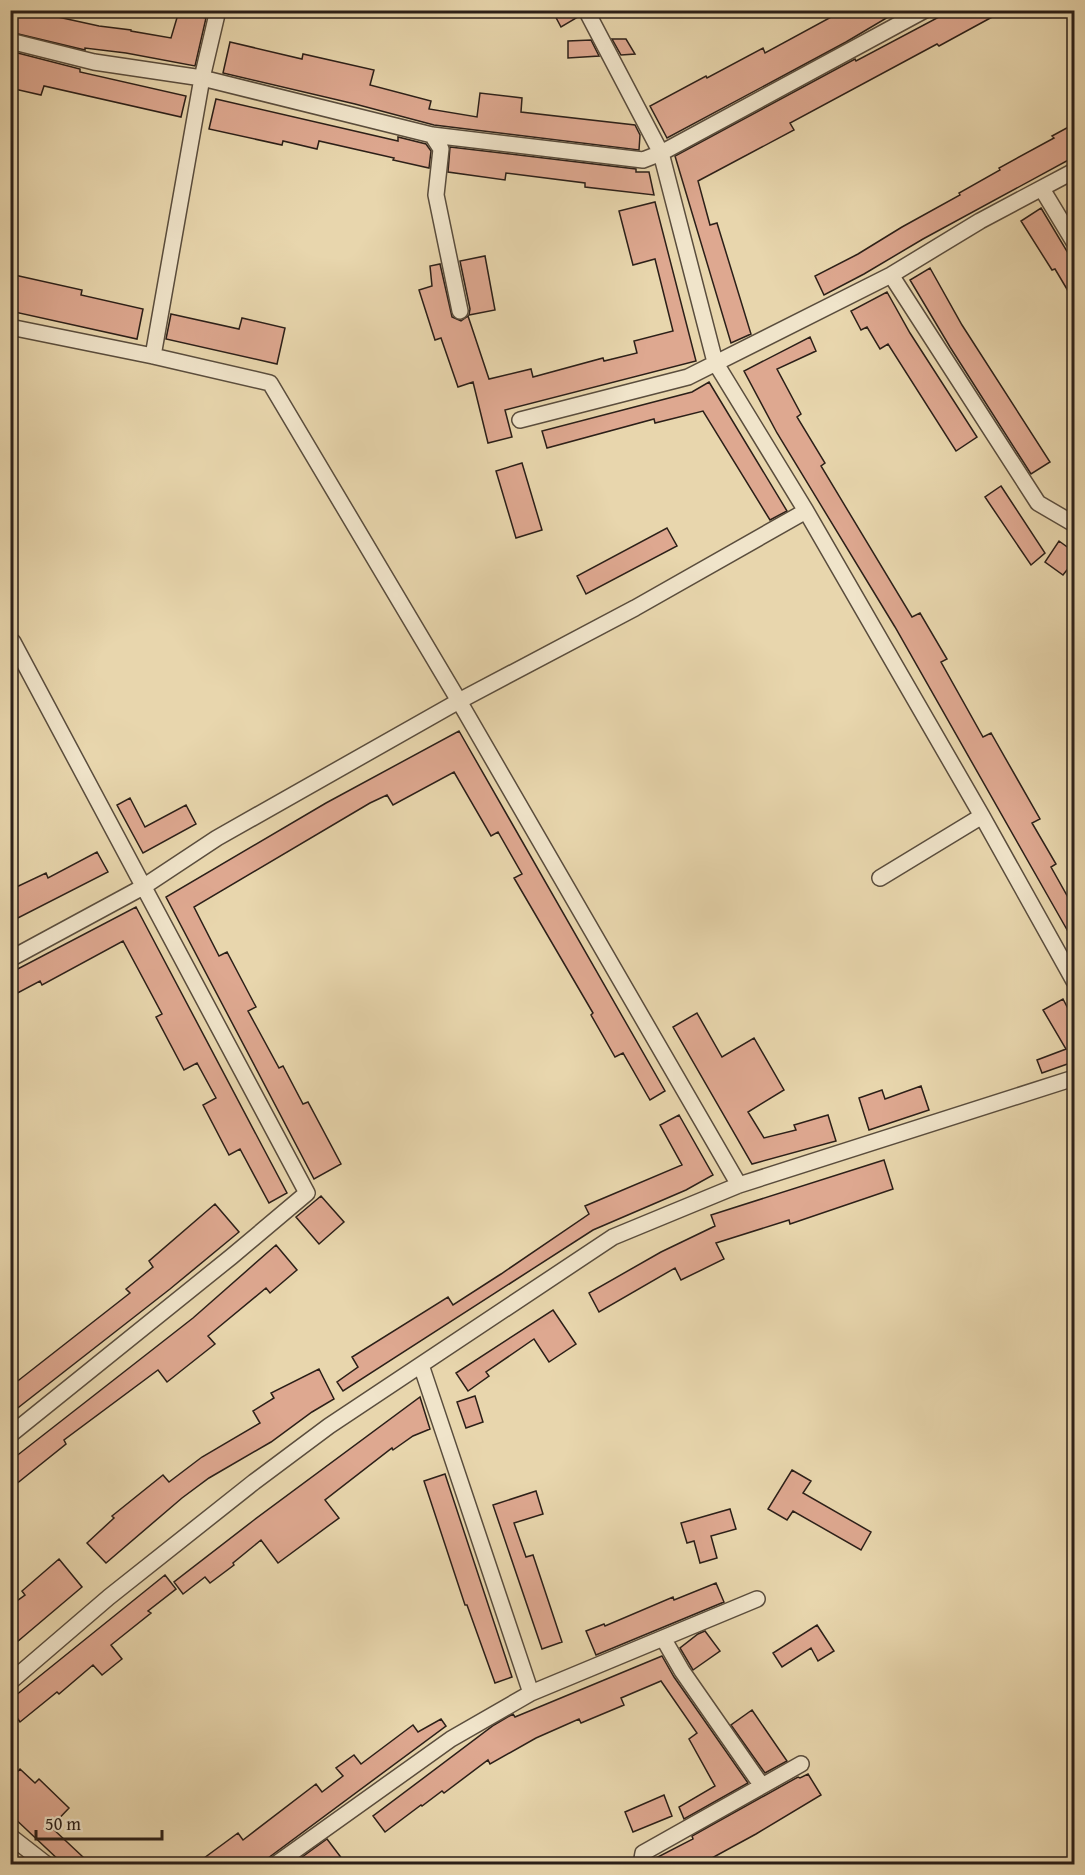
<svg xmlns="http://www.w3.org/2000/svg" width="1085" height="1875" font-family="'Gentium Book Plus',serif">
<style>
.building{fill:#dea890;stroke:#2b1f18;stroke-width:1.5}
.lines{fill:none;stroke-linecap:round;stroke-linejoin:round}
.minor-casing{stroke:#5a4d3d;stroke-width:18}
.minor{stroke:#f0e4ca;stroke-width:15}
</style>
<rect width="100%" height="100%" fill="#e8d6ad"/>
<filter id="stains"><feTurbulence type="fractalNoise" baseFrequency=".00333" numOctaves="4"/><feColorMatrix values="0 0 0 0 .2 0 0 0 0 .09 0 0 0 0 .02 0 0 0 .5 -.17"/></filter>
<radialGradient id="worn" r=".72"><stop offset=".6" stop-color="#630" stop-opacity="0"/><stop offset="1" stop-color="#630" stop-opacity=".3"/></radialGradient>
<path class="building" d="M10,10H26L99,26L131,30V31L171,38L179,11L206,18L195,66L126,53L85,48V50L10,32Z
M552,10H576L578,17L561,27Z
M844,10H900L846,42L667,138L650,106L706,76L707,78L763,48L765,53Z
M952,10H1005L939,46L937,44L790,123L794,130L698,181L710,225L717,223L751,334L731,343L675,156L855,59L856,61Z
M612,39H626L635,54L621,55Z
M591,40L599,56L568,58V41Z
M230,42L302,59L303,54L374,70L370,85L431,101L429,109L477,117L480,93L522,98L521,112L635,125L640,135L639,150L434,125L355,104L223,73Z
M10,51L80,69V72L186,96L181,117L44,86L41,95L10,88Z
M216,99L398,141V137L426,144L431,151L429,168L393,160L394,158L319,141L317,149L283,141L282,145L209,129Z
M1074,124V157L923,239L864,274L824,295L815,276L858,254L902,227L960,195L959,193L1000,170L999,168L1054,138L1052,136Z
M450,147L636,169V172H649L654,195L585,187V183L506,173L505,180L448,172Z
M655,202L696,361L505,410L512,437L488,443L473,382L458,387L441,338L435,340L419,290L432,286L430,266L440,264L452,317L461,321L468,316L489,379L531,369L533,377L603,358L604,361L637,353L634,341L673,331L655,259L633,265L619,211Z
M1041,208L1074,263V301L1055,269L1052,270L1021,221Z
M485,256L495,310L469,315L470,309L460,261Z
M930,268L962,325L1050,462L1031,474L950,347L910,280Z
M10,274L82,290L81,295L143,309L137,339L10,311Z
M887,292L910,333L977,437L956,451L888,344L880,349L867,327L861,330L851,311Z
M171,314L239,329L242,318L285,328L277,364L166,339Z
M810,337L816,351L777,369L801,414L797,417L825,463L821,466L912,617L920,613L947,659L941,662L983,737L991,733L1040,819L1032,823L1056,864L1051,867L1074,908V942L895,627L777,433L744,371Z
M709,382L787,511L770,520L703,411L655,423L654,419L547,448L542,431L692,392Z
M522,463L542,530L516,538L496,471Z
M1001,486L1045,553L1031,565L985,497Z
M667,528L677,546L586,594L577,576Z
M1059,541L1074,552V561L1063,575L1045,562Z
M459,731L665,1091L650,1100L623,1053L615,1057L591,1015L593,1013L514,878L522,874L498,832L491,836L454,772L393,805L387,795L370,803L194,907L219,956L227,952L256,1007L248,1011L279,1068L283,1066L303,1104L308,1102L341,1164L314,1179L166,897L326,803Z
M130,798L145,827L186,805L196,824L143,853L117,805Z
M97,852L108,872L10,922V890L46,873L48,878Z
M136,907L287,1193L269,1203L240,1149L229,1155L203,1105L216,1098L197,1063L184,1070L156,1017L162,1014L123,941L42,985L40,981L10,997V973Z
M1063,999L1074,1020V1065L1073,1062L1042,1073L1037,1060L1066,1049L1043,1010Z
M697,1013L722,1057L754,1038L784,1090L748,1112L764,1138L796,1130L794,1125L828,1115L836,1141L752,1164L673,1027Z
M921,1086L929,1110L869,1130L859,1098L882,1090L885,1099Z
M679,1115L713,1175L686,1190L593,1230L343,1391L337,1382L358,1367L352,1357L448,1297L453,1305L501,1274L589,1214L585,1206L682,1165L660,1125Z
M884,1160L893,1189L790,1224L789,1220L716,1243L724,1259L681,1280L675,1268L599,1312L589,1293L661,1252L715,1226L711,1215Z
M321,1196L344,1222L319,1244L296,1217Z
M215,1204L239,1232L170,1289L10,1414V1387L130,1293L126,1289L153,1267L149,1261Z
M276,1245L297,1270L270,1293L266,1288L208,1336L215,1344L167,1382L158,1370L64,1440L66,1444L10,1489V1461L193,1318Z
M553,1310L576,1344L549,1362L534,1339L486,1372L489,1376L468,1391L456,1373Z
M319,1369L334,1399L312,1412L271,1442L209,1478L182,1498L106,1563L87,1543L114,1518L112,1516L163,1475L169,1482L202,1457L260,1423L253,1411L274,1398L271,1393Z
M475,1396L483,1422L466,1428L457,1402Z
M420,1397L430,1429L413,1436L393,1450L392,1448L325,1500L339,1518L278,1563L261,1540L233,1563L234,1565L210,1583L205,1577L183,1594L174,1582L254,1520Z
M792,1470L811,1481L803,1493L871,1532L861,1550L793,1511L787,1520L768,1509Z
M445,1474L512,1677L495,1683L467,1605H465L424,1481Z
M536,1491L543,1514L514,1523L526,1557L533,1555L562,1642L542,1649L493,1505Z
M730,1509L736,1529L711,1536L717,1558L700,1563L694,1541L687,1543L681,1523Z
M59,1559L82,1587L17,1642L10,1634V1606L25,1595L22,1591Z
M165,1575L176,1589L148,1611L151,1613L111,1645L122,1659L102,1675L93,1665L59,1694L57,1692L20,1722L18,1719L10,1725V1700Z
M716,1583L724,1602L596,1655L586,1631L604,1624L605,1626L673,1597L674,1600Z
M817,1625L834,1651L818,1661L811,1648L782,1667L773,1653Z
M705,1631L720,1651L693,1670L680,1648L698,1634Z
M662,1656L674,1677L748,1783L684,1819L679,1807L715,1786L689,1739L697,1733L661,1681L621,1698L624,1705L581,1723L579,1719L536,1738L490,1764L488,1760L444,1793L442,1791L422,1806L421,1805L385,1832L373,1816L494,1725L513,1714L515,1717Z
M752,1710L787,1761L765,1773L731,1725Z
M441,1719L446,1726L260,1864H196L238,1833L243,1840L316,1784L322,1792L343,1776L336,1768L354,1755L361,1764L413,1725L418,1732Z
M20,1769L35,1783L39,1779L69,1808L51,1827L83,1857L77,1864H63L10,1814V1780Z
M808,1774L821,1795L756,1834L701,1864H651L652,1860L693,1839L692,1836L798,1777L800,1778Z
M664,1795L672,1816L633,1832L625,1812Z
M327,1839L346,1864H302L298,1860Z"/>
<g class="lines">
<g class="minor-casing">
<path id="minor" d="M586,10L661,153L715,362L806,511L982,816L1074,981
M10,41L94,62L202,78L432,135L643,160L661,153L925,10
M432,135L441,149L436,195L460,311
M1042,189L1074,242
M891,275L1038,503L1074,524
M10,327L153,356L270,383L459,701L739,1185
M153,356L202,78L218,10
M520,420L688,377L891,275L980,221L1074,171
M10,642H13L307,1193L231,1257L10,1435
M880,878L982,816
M10,959L143,887L217,838L459,701L635,608L806,511
M421,1365L531,1693
M663,1638L682,1671L762,1786L801,1764
M10,1682L109,1597L254,1482L329,1426L613,1237L739,1185L1074,1078
M10,1836L46,1864
M276,1864L451,1739L531,1693L757,1599
M641,1864L643,1853L762,1786"/>
</g>
<use href="#minor" class="minor"/>
</g>
<rect width="1085" height="1875" fill="none" stroke="#e8d6ad" stroke-width="36"/>
<rect x="12" y="12" width="1061" height="1851" fill="none" stroke="#2b1f18" stroke-width="3"/>
<rect x="18" y="18" width="1049" height="1839" fill="none" stroke="#2b1f18" stroke-width="1.5"/>
<path d="M36 1830v9h126v-9" fill="none" stroke="#2b1f18" stroke-width="3"/>
<text x="45" y="1830" font-size="18" fill="#2b1f18" stroke="#f0e4ca" stroke-width="4.5" paint-order="stroke">50 m</text>
<rect width="100%" height="100%" filter="url(#stains)"/>
<rect width="100%" height="100%" fill="url(#worn)"/>
</svg>
